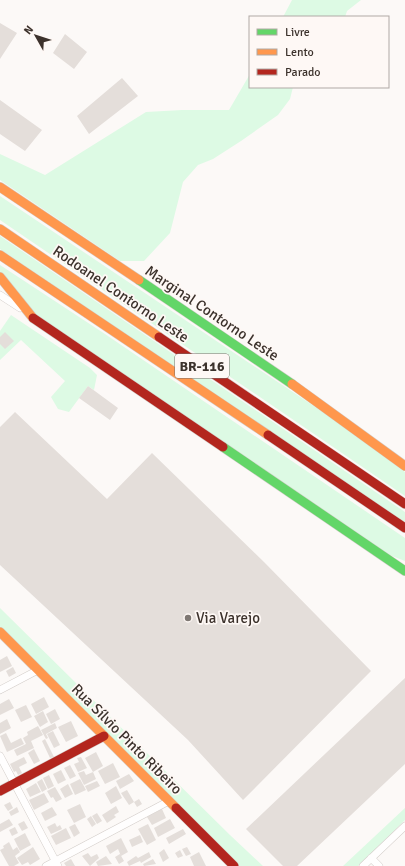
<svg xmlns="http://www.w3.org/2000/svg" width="405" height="866" font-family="Signika,sans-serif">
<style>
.green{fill:#ddfae4}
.building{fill:#e4deda}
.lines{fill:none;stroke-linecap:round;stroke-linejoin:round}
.street-casing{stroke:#d2ccc8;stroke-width:8}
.fast-casing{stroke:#d2ccc8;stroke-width:10}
.slow-casing{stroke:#d2ccc8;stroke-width:10}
.jam-casing{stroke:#d2ccc8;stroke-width:10}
.street{stroke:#fffefe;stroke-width:7}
.fast{stroke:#63d668;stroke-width:9}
.slow{stroke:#ff974d;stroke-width:9}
.jam{stroke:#b3261e;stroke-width:9}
.poi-dot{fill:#7f7873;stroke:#fef8f5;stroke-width:1.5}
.labels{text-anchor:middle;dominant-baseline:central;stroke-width:3.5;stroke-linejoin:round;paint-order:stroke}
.shield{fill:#fef8f5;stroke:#766d68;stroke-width:1}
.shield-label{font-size:14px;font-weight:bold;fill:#3c322c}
.street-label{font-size:15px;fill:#3c322c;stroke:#fef8f5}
.poi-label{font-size:15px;fill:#3c322c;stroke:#fef8f5;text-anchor:start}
</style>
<rect width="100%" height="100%" fill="#fcf9f7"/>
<path class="green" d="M292,0H361L347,11L345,17H283Z
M250,74V87H293L290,99L278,115L241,141L213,159L198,165L183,182L170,233L144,261H120L0,180V154L45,175L146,112L182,110H229Z
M0,196L348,429L405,472V496L0,220Z
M0,236L405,512V523L0,249Z
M0,265L105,334L405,538V561L387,554L36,316L0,274Z
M11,315L90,368L97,375L94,390L88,386L69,412L58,409L51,397L65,381L21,340L0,360V331Z
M0,608L230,835L263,866H239L0,629Z
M405,808V820L358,866H343Z"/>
<path class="building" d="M0,23L17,33L0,59Z
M65,34L87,52L74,69L53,53Z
M122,78L138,96L89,134L77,116Z
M0,100L42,130L25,151L0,134Z
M5,332L14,341L5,349L0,344V337Z
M88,386L118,408L110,420L79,398Z
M15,412L107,499L152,453L264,562L371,671L243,800L188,740L0,565V427Z
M7,656L12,666L0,672V660Z
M13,667L16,673L9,677L6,671Z
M405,678V764L297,866H283L246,829Z
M44,697L49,707L36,714L31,704Z
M9,699L14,708L0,715V704Z
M26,705L32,717L21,722L15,710Z
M55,709L60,719L51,724L46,714Z
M43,711L48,722L40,727L34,716Z
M7,719L11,728L0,734V723Z
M71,721L78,736L66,742L58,727Z
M55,723L57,728L46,734L48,738L46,739L41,730Z
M38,726L43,735L31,741L34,748L17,756L14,750L26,744L23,738L28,735L27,732Z
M53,731L60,745L54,748L47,734Z
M6,733L11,743L21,738L24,744L7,752L0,736Z
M45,739L54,757L50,758L42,741Z
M34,749L40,761L34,764L28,753Z
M96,752L103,766L93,772L85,758Z
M24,757L27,763L19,767L22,773L18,775L16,771L14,772L10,764Z
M81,757L87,768L78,772L74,764L79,762L77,758Z
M113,763L120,777L105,784L98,771Z
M70,765L76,776L70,779L64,768Z
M61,770L66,780L58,784L53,774Z
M84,771L86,775L93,772L96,779L84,785L78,773Z
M129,774L134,781L120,789L116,781Z
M49,775L54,786L48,789L43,778Z
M42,779L47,789L42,792L37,782Z
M80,779L86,790L75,795L70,784Z
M97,781L100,786L88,792L85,786Z
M36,783L41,792L30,797L26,789Z
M68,784L73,794L65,798L60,789Z
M116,786L122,798L111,804L105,793Z
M55,787L62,799L56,802L53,797L51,798L47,791Z
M127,790L134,802L129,805L121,793Z
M44,793L49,802L34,810L29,800Z
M139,799L142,804L137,807L134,802Z
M10,802L13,808L8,811L4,805Z
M80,804L86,817L74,823L67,810Z
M116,806L119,812L114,815L116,817L107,823L102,815Z
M17,807L19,812L11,816L9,812Z
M52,807L57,815L45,821L41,813Z
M162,809L166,818L152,825L147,817Z
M97,813L102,821L97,824L92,816Z
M91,816L96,824L92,827L87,819Z
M9,819L13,825L0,832V824Z
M170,819L175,828L158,837L154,828Z
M24,821L28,828L22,831L18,824Z
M55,823L57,827L60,825L62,829L51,834L47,827Z
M75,824L80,833L74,837L69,827Z
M148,824L156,840L147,845L138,829Z
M15,827L18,833L12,836L9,830Z
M66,828L71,838L56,845L51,836Z
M183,829L186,834L169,844L166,838Z
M25,833L31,845L20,851L14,839Z
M140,835L143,842L132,847L129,840Z
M121,838L128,852L121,856L118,849L110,854L106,846Z
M9,842L13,850L17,847L20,852L15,856L19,863L14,866H9L0,850L4,848L3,846Z
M33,847L40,859L30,865L28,862L22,865L17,858Z
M187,847L191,854L186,856L182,849Z
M164,849L169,858L163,862L159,853Z
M180,850L183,856L178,858L175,853Z
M149,852L151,857L141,863L140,861L129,866L127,862L136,856L138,858Z
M199,852L206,866H194L190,857Z
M88,853L91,857L97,854L99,858L90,866L82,856Z
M120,854L124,861L119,864L115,857Z
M106,856L112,864L98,866L96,862Z
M71,859L75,866H66L64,863Z
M153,859L156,864L144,866L143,864Z"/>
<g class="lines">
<g class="street-casing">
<path id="street" d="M0,295L20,308
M0,690L38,670
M0,756L58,866
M371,858L379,866
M46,866L169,801
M363,866L405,826"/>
</g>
<g class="fast-casing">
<path id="fast" d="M139,280L292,384
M223,447L405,571"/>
</g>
<g class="slow-casing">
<path id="slow" d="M0,187L139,280
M0,229L159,337
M0,255L268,435
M0,277L33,318
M292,384L405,466
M0,632L176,808"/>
</g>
<g class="jam-casing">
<path id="jam" d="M33,318L223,447
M159,337L405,504
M268,435L405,528
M0,791L104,736
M176,808L234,866"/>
</g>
<use href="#street" class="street"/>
<use href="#fast" class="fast"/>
<use href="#slow" class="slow"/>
<use href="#jam" class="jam"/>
</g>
<circle class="poi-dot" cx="188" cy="618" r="4"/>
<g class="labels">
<rect class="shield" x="175" y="354" width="54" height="24" rx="3"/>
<g class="shield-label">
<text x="202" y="366">BR-116</text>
</g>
<g class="street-label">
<text transform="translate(121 294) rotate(34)">Rodoanel Contorno Leste</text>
<text transform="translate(212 313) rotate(34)">Marginal Contorno Leste</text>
<text transform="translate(127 739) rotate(45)">Rua Sílvio Pinto Ribeiro</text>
</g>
<g class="poi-label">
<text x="196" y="618">Via Varejo</text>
</g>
</g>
<rect x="249" y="16" width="140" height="72" fill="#fef8f5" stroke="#b0a9a5"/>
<rect x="257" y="29" width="20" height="6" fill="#63d668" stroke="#b0a9a5"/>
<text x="285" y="36" font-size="12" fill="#3c322c">Livre</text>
<rect x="257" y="49" width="20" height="6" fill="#ff974d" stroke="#b0a9a5"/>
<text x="285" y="56" font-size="12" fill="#3c322c">Lento</text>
<rect x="257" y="69" width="20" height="6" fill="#b3261e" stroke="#b0a9a5"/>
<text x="285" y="76" font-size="12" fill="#3c322c">Parado</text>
<g transform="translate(36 36) rotate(309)" stroke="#fef8f5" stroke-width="3" paint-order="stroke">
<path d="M0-3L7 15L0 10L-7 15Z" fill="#3c322c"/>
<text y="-6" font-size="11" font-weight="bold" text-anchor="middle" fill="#3c322c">N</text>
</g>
</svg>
